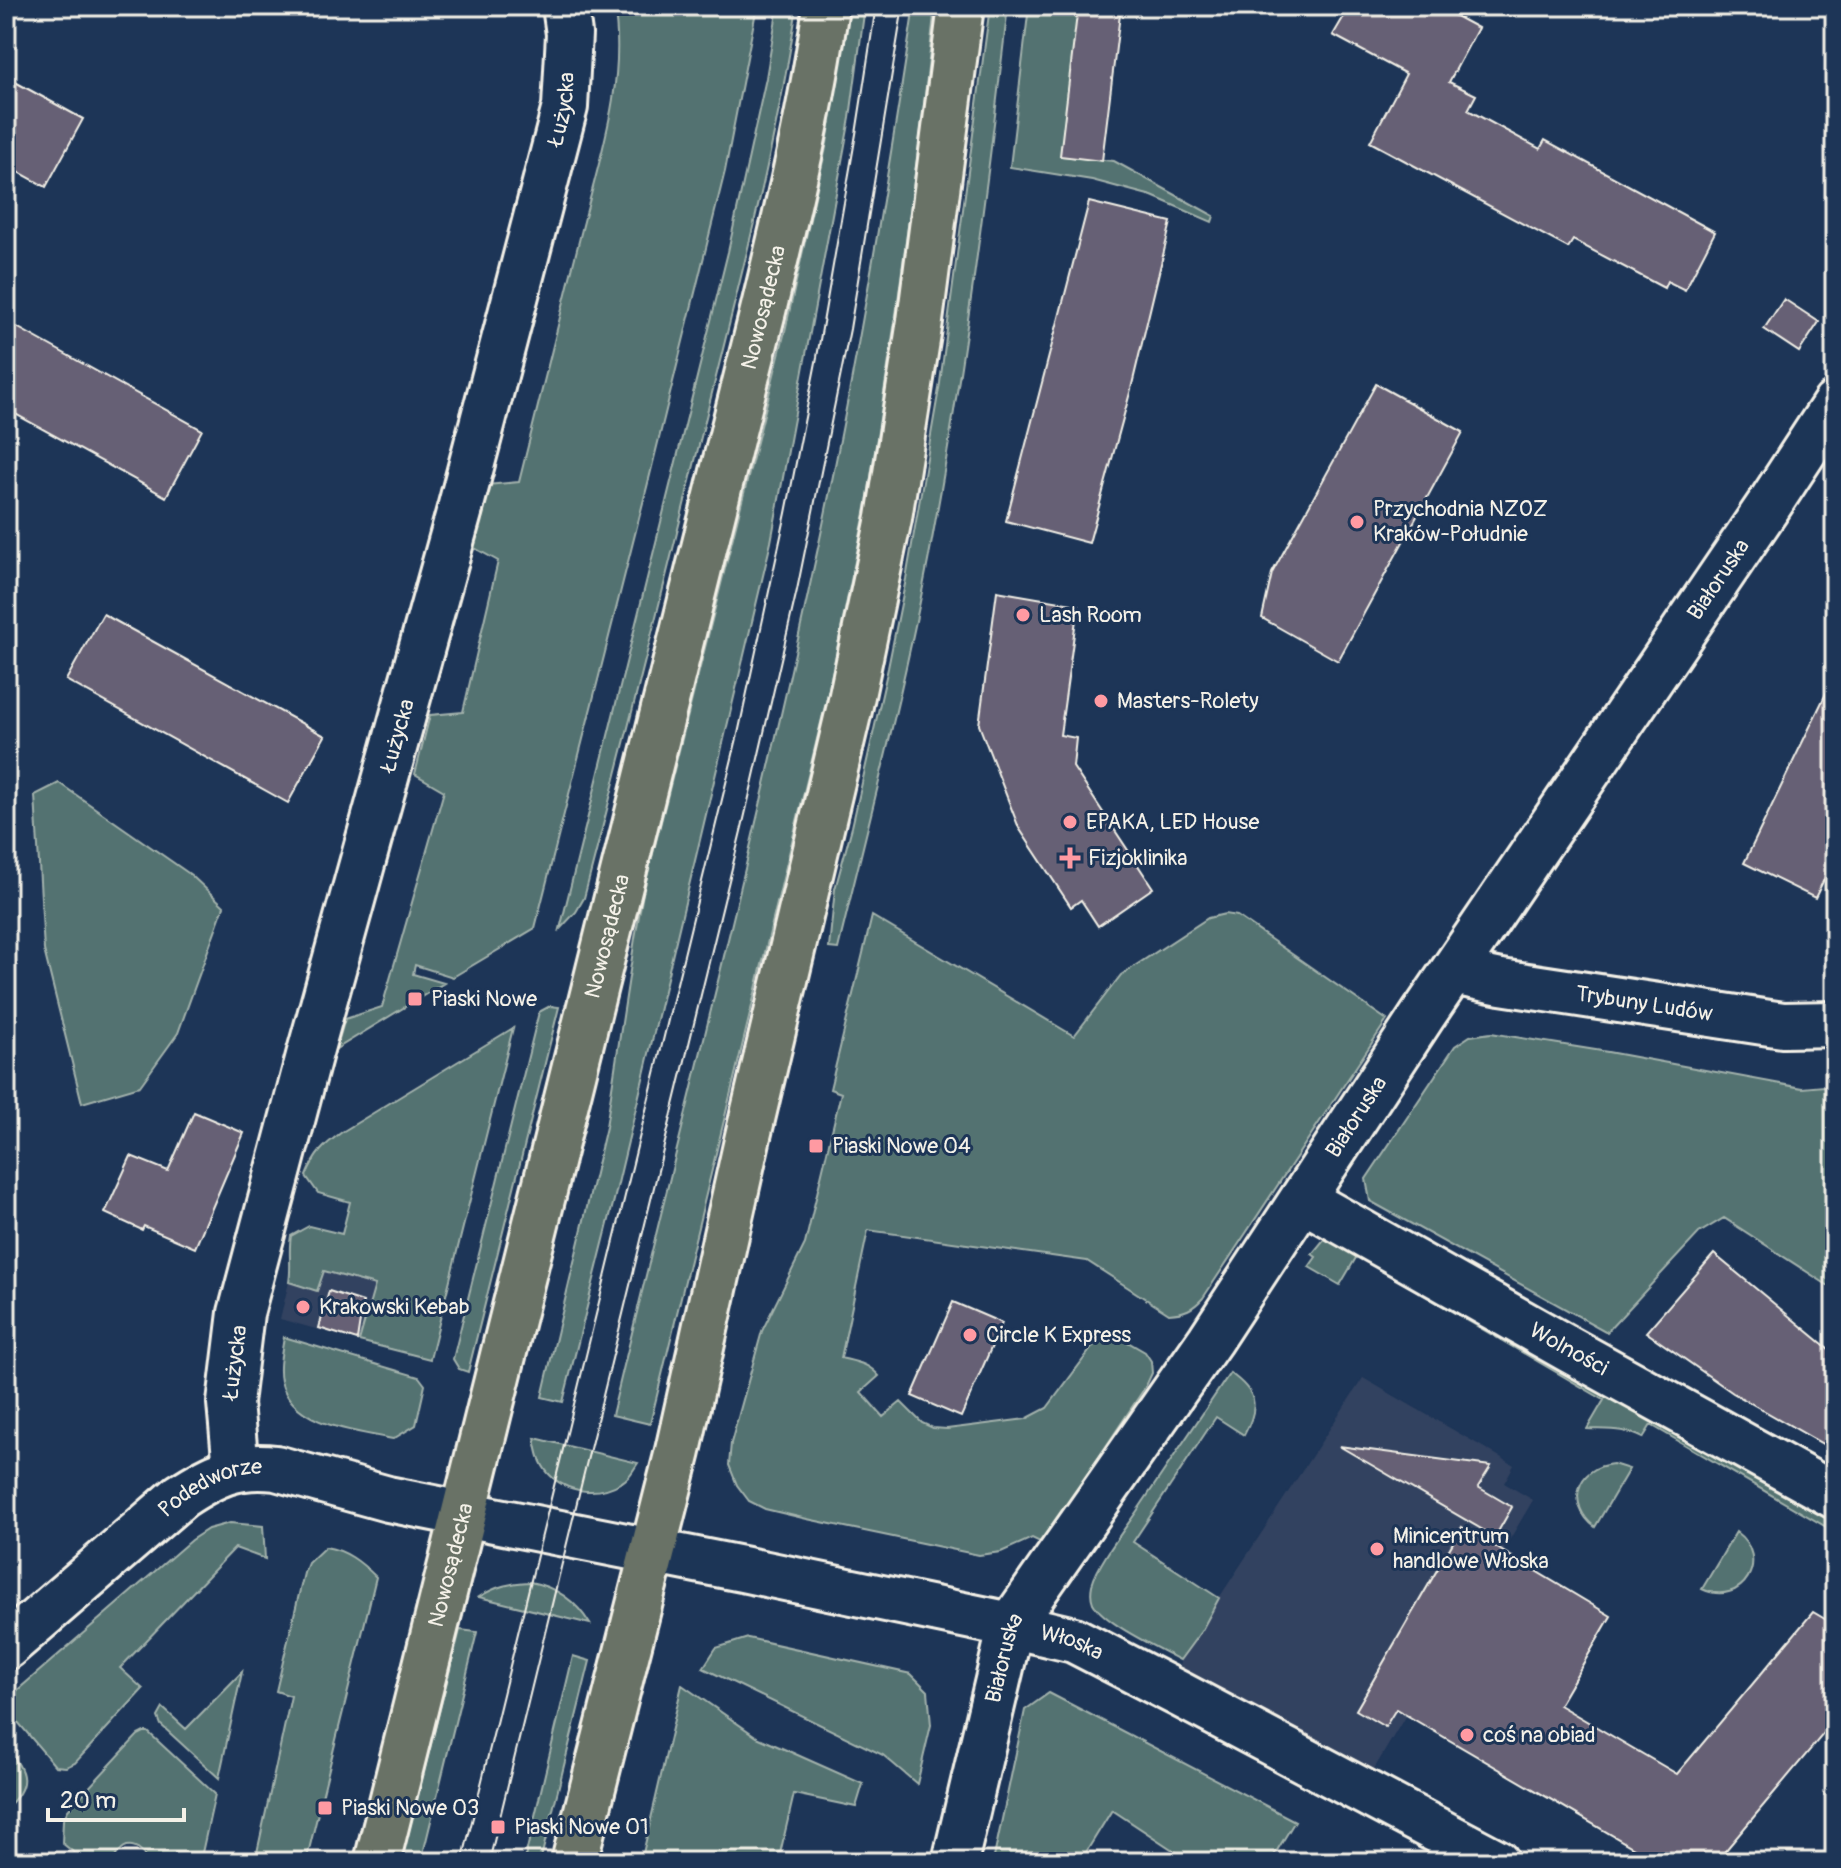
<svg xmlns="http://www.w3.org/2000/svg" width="1841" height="1868" font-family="Pangolin,sans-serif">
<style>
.built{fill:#334260}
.green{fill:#527271;stroke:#a3b2ac;stroke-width:2}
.building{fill:#666174;stroke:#f4f1e8;stroke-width:2}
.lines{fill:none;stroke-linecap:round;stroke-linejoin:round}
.minor-casing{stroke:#f4f1e8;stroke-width:50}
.major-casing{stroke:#f4f1e8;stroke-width:50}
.minor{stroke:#1d3557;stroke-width:44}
.major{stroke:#697266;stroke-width:44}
.tram{stroke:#f4f1e8;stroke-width:2}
.poi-dot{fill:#ff9aa2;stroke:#1d3557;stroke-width:3}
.labels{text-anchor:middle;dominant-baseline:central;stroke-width:6;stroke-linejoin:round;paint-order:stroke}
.street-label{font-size:22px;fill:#f4f1e8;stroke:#1d3557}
.poi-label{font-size:22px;fill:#f4f1e8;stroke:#1d3557;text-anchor:start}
</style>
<rect width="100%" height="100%" fill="#1d3557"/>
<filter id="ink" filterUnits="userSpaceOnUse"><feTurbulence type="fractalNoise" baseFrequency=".0125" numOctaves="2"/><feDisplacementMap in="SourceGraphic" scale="16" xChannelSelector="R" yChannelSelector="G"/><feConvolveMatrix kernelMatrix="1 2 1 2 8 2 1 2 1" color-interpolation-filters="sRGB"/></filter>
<g filter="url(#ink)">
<path class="built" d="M323,1271L376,1285L359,1341L280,1319L289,1282L317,1291Z
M1363,1378L1514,1465L1504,1483L1533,1500L1364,1786L1182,1687L1180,1660L1202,1630L1219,1598Z"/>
<path class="green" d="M614,6H757L725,171L648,483L535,928L453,977L415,965L413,974L444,983L336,1049L345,1019L382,1007L444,791L415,774L430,715L463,712L498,561L471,546L487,485L519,482C539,399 560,316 581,233C599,160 627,82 614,6Z
M778,6H797C777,142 741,276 708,409C667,572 627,735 584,898L576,912L560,929L728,252L766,78Z
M850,6H865L850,118L771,542L615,1196L563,1402L542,1397L606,1127L635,938L643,893L785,331L827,143Z
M914,6H935L922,122L897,308L867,503L827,698L650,1424L612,1415C683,1121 758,829 821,534C858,359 887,183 914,6Z
M990,6H1008C988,179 966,352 935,523C910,666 872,808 838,949L829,948L835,889L852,827L888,668L906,579L940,383Z
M1029,6H1079L1061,156L1114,161L1214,216L1212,222L1152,196L1092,180L1010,167Z
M59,783L191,875L224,906L178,1033L140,1086L82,1103L44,950L35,795Z
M1225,914L1237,916L1387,1020L1203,1298C1193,1309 1185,1313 1169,1314L1087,1261L868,1230L841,1358C857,1362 868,1363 879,1376L861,1392L883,1417L901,1402L922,1423L933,1428L947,1429L1026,1419L1047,1408L1094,1345L1105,1336L1119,1337L1145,1352L1151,1361L1152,1373L1146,1386L1042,1543L1032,1538L1001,1552L979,1555L807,1519L765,1509L749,1501L737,1485L729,1465L731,1443L762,1331L805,1244L841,1093L830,1089L872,916L1074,1036L1121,975L1208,918Z
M550,1006L559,1007L468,1372L459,1369L453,1359L539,1012Z
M513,1028L430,1359L359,1341L375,1285L324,1271L317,1291L289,1282C292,1266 288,1252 291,1236L309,1226L342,1234L350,1202L318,1193L306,1176C315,1154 323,1146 342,1132Z
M1491,1033L1608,1052L1802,1088L1835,1085V1290L1724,1218L1699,1233L1607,1332L1370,1201L1366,1179L1455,1046L1470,1036Z
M1326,1237L1835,1510V1532L1651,1425L1643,1438C1625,1428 1607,1430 1587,1429L1604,1400L1357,1256L1340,1285L1309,1267L1316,1257L1312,1254Z
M284,1337L419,1377L425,1385L416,1425L393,1439C356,1431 292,1426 281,1381C278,1366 282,1351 284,1337Z
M1230,1373C1257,1392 1260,1406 1244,1435L1216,1417L1133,1542L1219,1598L1202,1630L1180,1660C1158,1648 1105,1624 1093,1603C1091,1598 1091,1590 1092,1585C1098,1563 1124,1530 1137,1511C1168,1465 1199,1419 1230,1373Z
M535,1438L638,1463C633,1470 630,1478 622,1482C598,1497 566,1493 548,1473C539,1463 537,1450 535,1438Z
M1613,1464L1629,1469L1595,1527C1566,1505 1576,1467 1613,1464Z
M230,1523L263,1526L265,1559L235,1548L120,1668L143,1689L75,1763L66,1767L55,1766L6,1708V1700L191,1540L208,1529Z
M1736,1532C1772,1558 1743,1608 1702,1589Z
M325,1547C346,1550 361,1562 376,1577L306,1862H255L291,1696L276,1691L304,1573L308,1563Z
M530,1582C557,1587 576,1601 590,1624L479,1597C496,1586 511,1583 530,1582Z
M460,1630L477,1632L421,1862H401Z
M748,1638L911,1674L928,1691L931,1725L917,1784L883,1755L703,1668L716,1648Z
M573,1656L590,1661L540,1862H524Z
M242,1672L219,1778L161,1725L158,1717L163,1708L186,1729Z
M682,1685L757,1737L863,1784L856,1807L794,1794L778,1862H641Z
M1049,1693L1295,1821L1270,1862H1191L1112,1810L1080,1862H993L1025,1710Z
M144,1732H148L215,1794L200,1862H143L145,1858C142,1847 128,1841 120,1851C116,1854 115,1858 112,1862H86L62,1843L63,1820L68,1810L138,1735Z
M6,1748C27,1771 31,1786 6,1808Z"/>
<path class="building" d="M1078,6H1121L1102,161L1060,156Z
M1350,6H1437L1478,28L1449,82L1476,95L1468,110L1540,149L1545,140L1715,232L1685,290L1667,281L1664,288L1573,240L1568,248L1370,142L1406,74L1333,35Z
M6,77L83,119L46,187L6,165Z
M1089,202L1171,222L1131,389L1089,543L1006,521Z
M1784,299L1819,322L1799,352L1764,329Z
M6,321L202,430L166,497L6,409Z
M1376,384L1463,432L1338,661L1262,618L1272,573Z
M997,591L1078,605L1060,735L1076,738L1073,767L1153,888L1098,926L1081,900L1071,907L1019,828L979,725Z
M103,614L325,736L288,803L66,680Z
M1835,675V857L1815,898L1744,863Z
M194,1112L244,1133L195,1248L144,1226L142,1230L105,1213L131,1156L168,1171Z
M1714,1254L1835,1354V1451L1733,1393L1646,1332Z
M329,1291L363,1302L357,1340L319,1328Z
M953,1302L1002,1323L961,1417L912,1396Z
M1339,1446L1491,1466L1478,1487L1512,1507L1495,1537Z
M1462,1527L1611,1616L1559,1705L1677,1774L1813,1612L1835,1625V1720L1716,1862H1658L1396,1709L1385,1727L1356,1710Z"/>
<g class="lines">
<g class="minor-casing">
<g id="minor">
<path id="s1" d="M1453,972L1501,982L1783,1025L1835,1024"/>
<path id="s2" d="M1304,1200L1570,1350L1835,1496"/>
<path id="s3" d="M236,1468L230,1403L241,1313L309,1056L460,509L565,107L569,34L565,6"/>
<path id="s4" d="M6,1647L181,1496C213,1475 236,1463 276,1468L388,1499L742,1569L1011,1625L1074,1640L1181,1695L1497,1862"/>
<path id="s5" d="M955,1862L1011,1625L1210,1340L1423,1015L1769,505L1835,404"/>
</g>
</g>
<g class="major-casing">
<g id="major">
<path id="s6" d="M377,1862L764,307C788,207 812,108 826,6"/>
<path d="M574,1862L678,1451L748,1136L849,710L889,518L920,321L961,6"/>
</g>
</g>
<use href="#minor" class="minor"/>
<use href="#major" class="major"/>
<path class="tram" d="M462,1862L738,734L786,513L817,357L856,134L876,6
M489,1862L744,819L797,590L850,329L903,6"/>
</g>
</g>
<g class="poi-dot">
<circle cx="1357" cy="522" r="8"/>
<circle cx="1023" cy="615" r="8"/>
<circle cx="1101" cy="701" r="8"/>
<circle cx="1070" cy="822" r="8"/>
<path d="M1066 846h8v8h8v8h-8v8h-8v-8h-8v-8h8z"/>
<rect x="407" y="991" width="16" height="16" rx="4"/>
<rect x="808" y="1138" width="16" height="16" rx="4"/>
<circle cx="303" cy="1307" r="8"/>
<circle cx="970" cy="1335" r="8"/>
<circle cx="1377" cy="1549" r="8"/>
<circle cx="1467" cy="1735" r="8"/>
<rect x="317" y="1800" width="16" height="16" rx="4"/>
<rect x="490" y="1819" width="16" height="16" rx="4"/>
</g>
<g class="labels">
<g class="street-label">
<text stroke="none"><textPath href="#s3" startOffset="1402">Łużycka</textPath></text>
<text stroke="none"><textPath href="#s6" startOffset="1602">Nowosądecka</textPath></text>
<text stroke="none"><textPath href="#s5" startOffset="1506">Białoruska</textPath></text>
<text stroke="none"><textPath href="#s3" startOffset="754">Łużycka</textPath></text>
<text stroke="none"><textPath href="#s6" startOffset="954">Nowosądecka</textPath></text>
<text stroke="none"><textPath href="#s1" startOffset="194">Trybuny Ludów</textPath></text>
<text stroke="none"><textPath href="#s5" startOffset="858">Białoruska</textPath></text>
<text stroke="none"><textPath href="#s2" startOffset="304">Wolności</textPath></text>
<text stroke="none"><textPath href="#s3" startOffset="106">Łużycka</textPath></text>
<text stroke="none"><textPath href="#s4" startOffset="262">Podedworze</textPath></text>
<text stroke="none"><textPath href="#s6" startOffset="306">Nowosądecka</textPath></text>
<text stroke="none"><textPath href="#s4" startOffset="1148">Włoska</textPath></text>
<text stroke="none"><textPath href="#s5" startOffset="210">Białoruska</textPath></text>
</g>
<g class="poi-label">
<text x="1373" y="509">Przychodnia NZOZ<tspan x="1373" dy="25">Kraków-Południe</tspan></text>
<text x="1039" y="615">Lash Room</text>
<text x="1117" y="701">Masters-Rolety</text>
<text x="1086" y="822">EPAKA, LED House</text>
<text x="1088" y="858">Fizjoklinika</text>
<text x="431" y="999">Piaski Nowe</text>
<text x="832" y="1146">Piaski Nowe 04</text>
<text x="319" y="1307">Krakowski Kebab</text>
<text x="986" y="1335">Circle K Express</text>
<text x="1393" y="1536">Minicentrum<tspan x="1393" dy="25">handlowe Włoska</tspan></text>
<text x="1483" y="1735">coś na obiad</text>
<text x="341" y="1808">Piaski Nowe 03</text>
<text x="514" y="1827">Piaski Nowe 01</text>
</g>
</g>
<rect width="1841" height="1868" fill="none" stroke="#1d3557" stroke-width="32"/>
<rect x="16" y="16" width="1809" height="1836" fill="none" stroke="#f4f1e8" stroke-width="3" filter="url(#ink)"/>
<path d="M48 1808v12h136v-12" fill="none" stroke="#f4f1e8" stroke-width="4"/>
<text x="60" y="1808" font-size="24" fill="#f4f1e8" stroke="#1d3557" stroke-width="6" paint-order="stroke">20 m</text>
</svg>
